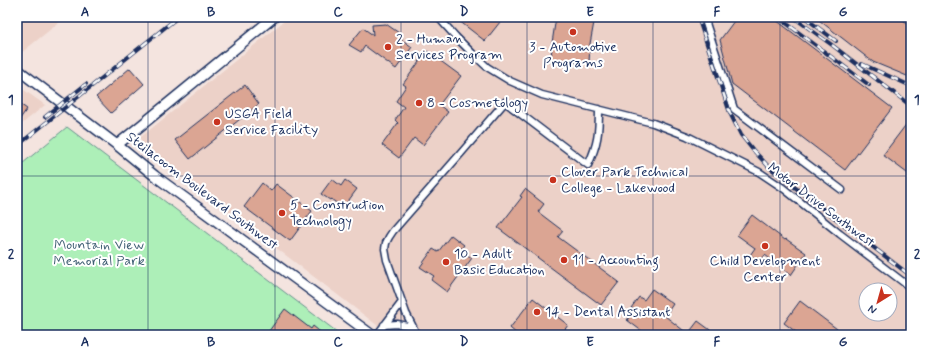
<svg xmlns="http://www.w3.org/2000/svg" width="928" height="352" font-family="Mynerve,sans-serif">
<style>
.built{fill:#ecd1c8;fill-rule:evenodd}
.green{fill:#adefb8;stroke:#648f8b}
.building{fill:#dba593;stroke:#1b2f5e}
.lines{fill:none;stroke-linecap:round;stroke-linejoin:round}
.street-casing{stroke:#1b2f5e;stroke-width:9}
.secondary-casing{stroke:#1b2f5e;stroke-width:12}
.street{stroke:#fff;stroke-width:6}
.secondary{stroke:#fff;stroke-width:9}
.rail-casing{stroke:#1b2f5e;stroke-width:4}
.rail{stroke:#fff;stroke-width:2.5;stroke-dasharray:8;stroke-linecap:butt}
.grid{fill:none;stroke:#1b2f5e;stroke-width:1;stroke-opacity:0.55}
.poi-dot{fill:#c8321e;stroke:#fff;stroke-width:1.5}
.labels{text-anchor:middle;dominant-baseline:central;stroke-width:4;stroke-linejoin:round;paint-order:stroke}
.poi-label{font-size:14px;fill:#1b2f5e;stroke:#fff;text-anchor:start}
.street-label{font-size:14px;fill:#1b2f5e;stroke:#fff}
.park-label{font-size:14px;fill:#405f74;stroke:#fff}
.neatline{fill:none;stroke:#1b2f5e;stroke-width:1.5}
.grid-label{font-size:13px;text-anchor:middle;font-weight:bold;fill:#1b2f5e}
</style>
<rect width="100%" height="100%" fill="#f4e4df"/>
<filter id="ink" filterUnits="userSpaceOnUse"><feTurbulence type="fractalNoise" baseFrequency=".025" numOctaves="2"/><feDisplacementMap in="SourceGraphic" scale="8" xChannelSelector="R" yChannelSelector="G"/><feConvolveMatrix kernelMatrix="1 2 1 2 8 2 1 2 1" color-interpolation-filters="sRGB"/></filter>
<g filter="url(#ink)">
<path class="built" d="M17,17H66L21,53L17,51Z
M289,17H911V335H390L143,146L141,142V137ZM866,290H890V314H866Z
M17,85L45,105L17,128Z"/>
<path class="green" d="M67,127L341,335H17V168Z"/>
<path class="building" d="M454,17H504L485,41Z
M556,17H595L590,44L589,63L551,62L552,43Z
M737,17H772L892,108L845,170L732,84L720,40Z
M815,17H899L911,26V70L907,76L873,62Z
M386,24L399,33L397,36L412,47L396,69L365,46L361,52L349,45L363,28L373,35L372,25Z
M427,51L461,76L439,105L448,112L423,145L414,138L399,158L382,145L398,123L395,120L404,107L396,101L406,86L403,84Z
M130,68L144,84L111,113L96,97Z
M245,85L259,104L190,159L175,140Z
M17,102L27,109L17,123Z
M911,118V176L883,155Z
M332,179L341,186L345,180L357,189L343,208L331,199L330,200L321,194Z
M262,183L271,191L276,184L312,211L290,241L244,207Z
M525,189L544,204L538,212L563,231L558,237L619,282L601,305L498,228L522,197L520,196Z
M752,215L785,240L786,239L806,253L791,275L765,255L760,262L750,255L755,248L737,235Z
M451,235L464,245L460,250L472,258L447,292L431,280L434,276L420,267L433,249L438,252Z
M652,289L673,304L665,316L688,334L698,321L717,335H647L627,320L635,310L631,308L639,297L644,300Z
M533,298L568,325L561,335H518L510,328Z
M800,301L845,335H800L784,323Z
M285,309L311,329L313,326L324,335H266Z"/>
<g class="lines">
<g class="street-casing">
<path id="street" d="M438,17L456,37L474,55L487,67L510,81L542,95L653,123L687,136L759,172L783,188L840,234L911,288
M704,17L734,109L842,190
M384,325L397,324L413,327
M377,335L402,302
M417,335L406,313L387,260L385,249L386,243L389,237L393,231L462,152L505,102L588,165C598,144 599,132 599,109"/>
</g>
<g class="secondary-casing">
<path id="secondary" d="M17,69L117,145L155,176L372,335
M117,145L274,17"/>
</g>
<use href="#street" class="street"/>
<use href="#secondary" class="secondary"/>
<g class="rail-casing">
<path id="rail" d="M698,17L730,113L741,135L753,150L769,167L784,179L911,276
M778,17L869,85
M793,17L832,45L911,106
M804,17L836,41
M862,64L911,86
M45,117L86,84
M17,146L178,17"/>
</g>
<use href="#rail" class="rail"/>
</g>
</g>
<path class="grid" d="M148,17V335M275,17V335M401,17V335M527,17V335M653,17V335M780,17V335M17,176H911"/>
<g class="poi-dot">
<circle cx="573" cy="32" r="4"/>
<circle cx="388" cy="47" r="4"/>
<circle cx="419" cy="103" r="4"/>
<circle cx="217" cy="122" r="4"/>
<circle cx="553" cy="180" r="4"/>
<circle cx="282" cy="213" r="4"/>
<circle cx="765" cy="246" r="4"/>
<circle cx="564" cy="260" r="4"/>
<circle cx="446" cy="262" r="4"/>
<circle cx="537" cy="312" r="4"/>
</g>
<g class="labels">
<g class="poi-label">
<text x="396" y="39">2 - Human<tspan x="396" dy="16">Services Program</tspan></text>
<text x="573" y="47" text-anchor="middle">3 - Automotive<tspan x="573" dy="16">Programs</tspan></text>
<text x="427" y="103">8 - Cosmetology</text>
<text x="225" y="114">USGA Field<tspan x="225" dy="16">Service Facility</tspan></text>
<text x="561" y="172">Clover Park Technical<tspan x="561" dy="16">College - Lakewood</tspan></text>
<text x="290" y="205">5 - Construction<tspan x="290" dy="16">Technology</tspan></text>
<text x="454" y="254">10 - Adult<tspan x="454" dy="16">Basic Education</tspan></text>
<text x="572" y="260">11 - Accounting</text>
<text x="765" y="261" text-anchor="middle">Child Development<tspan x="765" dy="16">Center</tspan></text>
<text x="545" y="312">14 - Dental Assistant</text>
</g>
<g class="street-label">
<text transform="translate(202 191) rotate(37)">Steilacoom Boulevard Southwest</text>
<text transform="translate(821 205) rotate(37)">Motor Drive Southwest</text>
</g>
<g class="park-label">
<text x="99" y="245">Mountain View<tspan x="99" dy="16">Memorial Park</tspan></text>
</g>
</g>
<rect width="928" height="352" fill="none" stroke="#fff" stroke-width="44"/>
<g transform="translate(878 302) rotate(217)"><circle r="19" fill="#ffffff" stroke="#a4acbf"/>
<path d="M0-3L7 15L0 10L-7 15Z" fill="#c8321e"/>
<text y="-6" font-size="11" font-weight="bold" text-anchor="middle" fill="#1b2f5e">N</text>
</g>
<rect x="22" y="22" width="884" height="308" class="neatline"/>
<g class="grid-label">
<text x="85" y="16">A</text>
<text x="211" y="16">B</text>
<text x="338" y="16">C</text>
<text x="464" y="16">D</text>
<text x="590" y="16">E</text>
<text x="717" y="16">F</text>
<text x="843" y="16">G</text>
<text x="11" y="104">1</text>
<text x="917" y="104">1</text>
<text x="11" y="258">2</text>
<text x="917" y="258">2</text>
<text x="85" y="346">A</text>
<text x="211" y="346">B</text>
<text x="338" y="346">C</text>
<text x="464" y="346">D</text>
<text x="590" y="346">E</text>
<text x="717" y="346">F</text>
<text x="843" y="346">G</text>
</g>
</svg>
